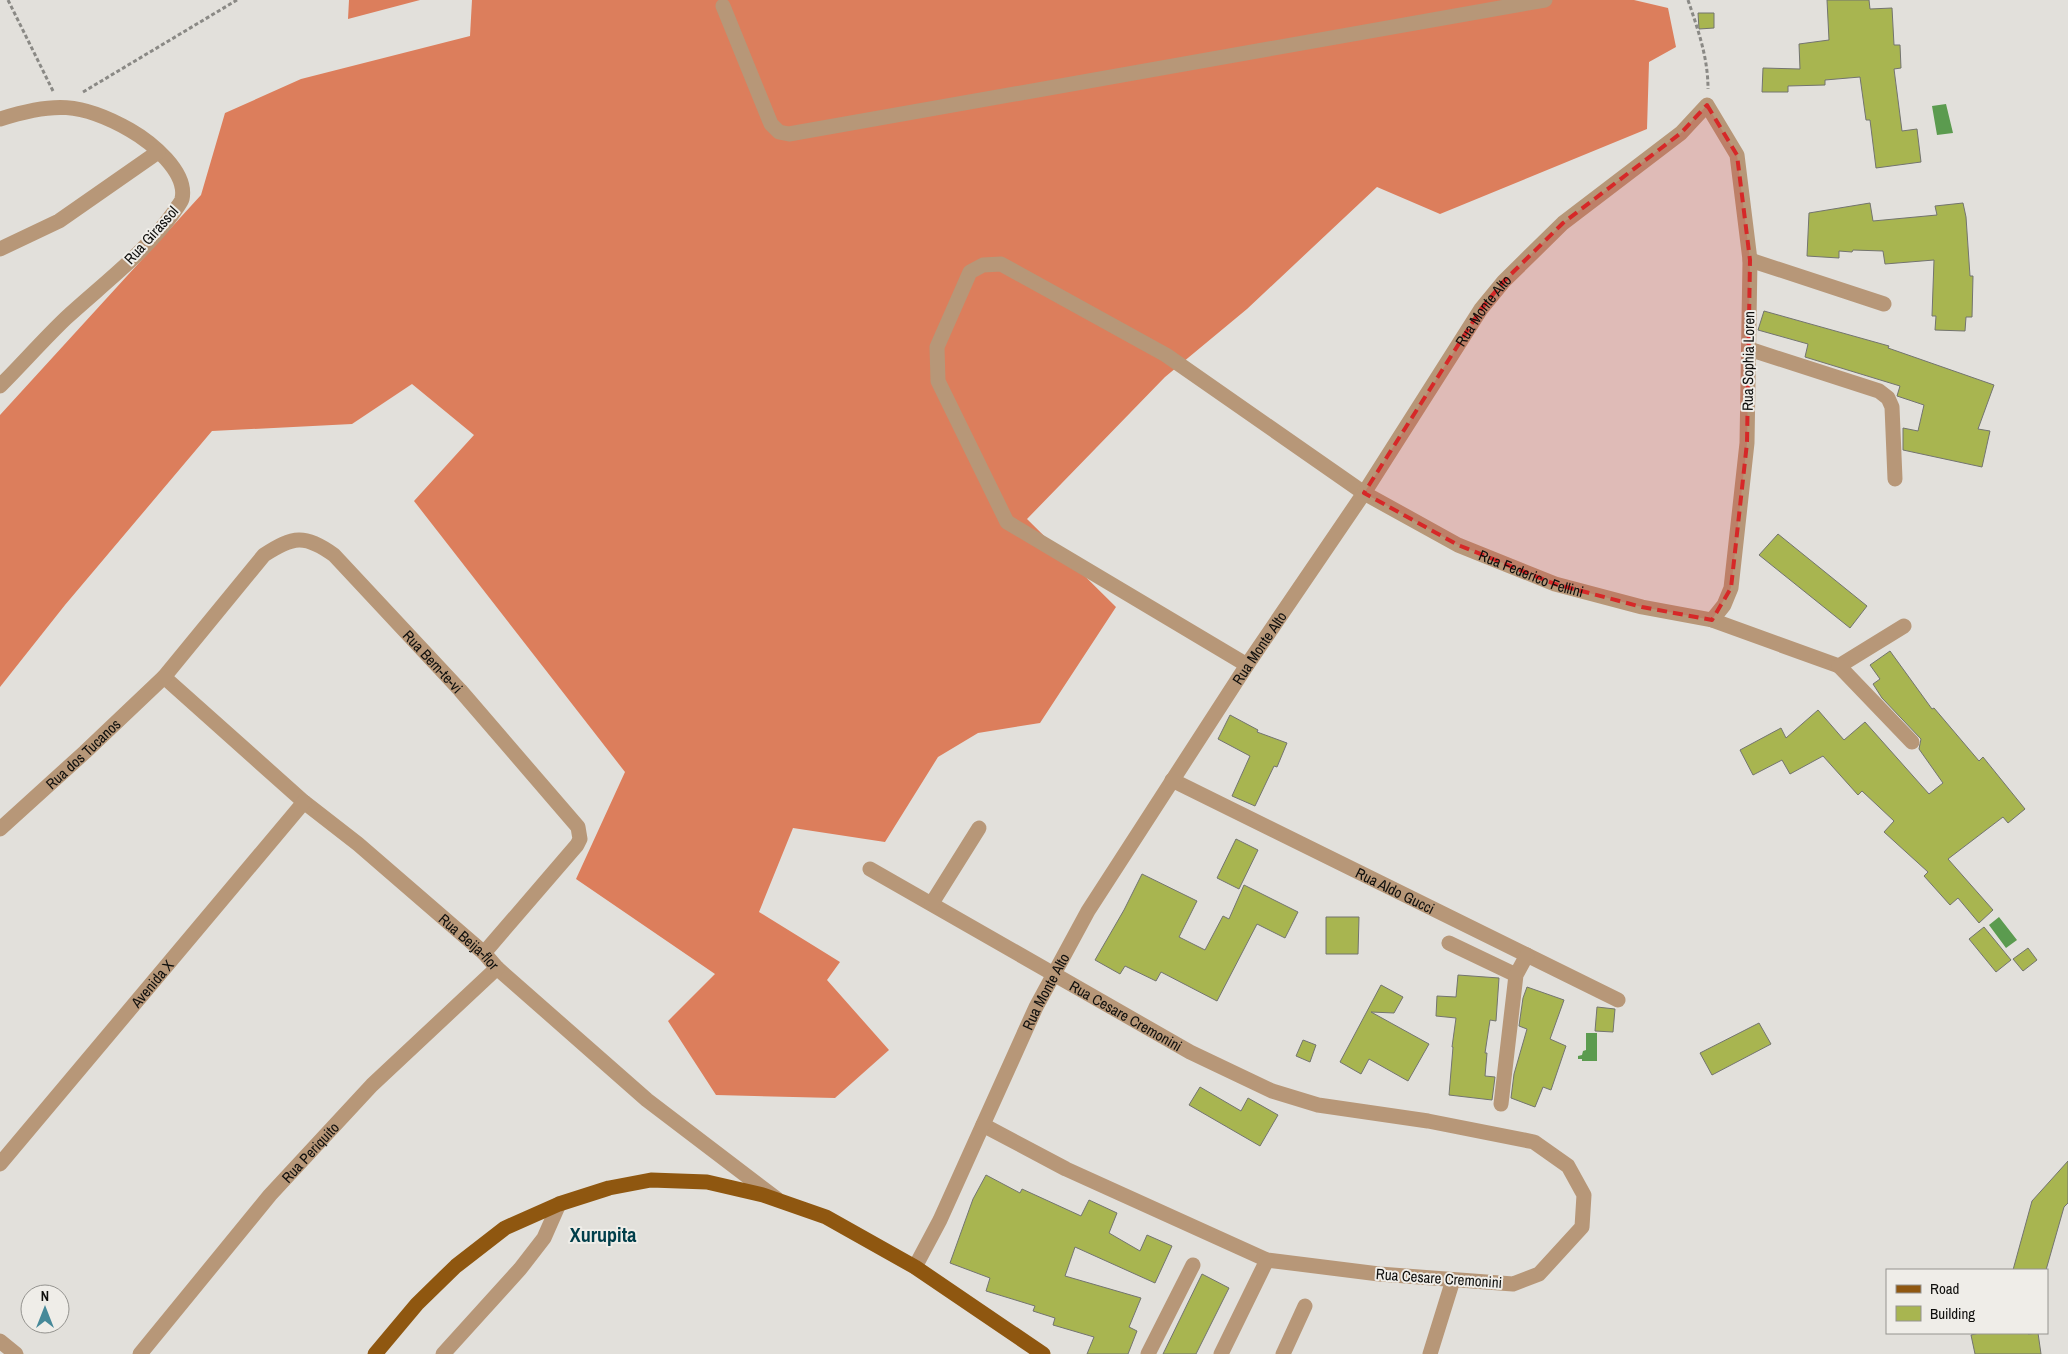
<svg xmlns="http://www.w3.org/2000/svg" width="2068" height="1354" font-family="'Archivo Narrow',sans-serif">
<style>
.forest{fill:#dc7e5c}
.water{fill:#5b9b4f}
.building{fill:#a8b550;stroke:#73746f}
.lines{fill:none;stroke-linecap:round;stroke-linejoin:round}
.path{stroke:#8a8985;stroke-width:3;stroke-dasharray:4 2.5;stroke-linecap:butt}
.minor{stroke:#b79778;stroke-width:15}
.major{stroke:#8f5710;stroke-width:15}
.marked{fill:#d62828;fill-opacity:0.2;stroke:#d62828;stroke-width:4;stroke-dasharray:10 6;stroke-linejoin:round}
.labels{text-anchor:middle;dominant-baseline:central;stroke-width:4;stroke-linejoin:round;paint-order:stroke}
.street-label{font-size:15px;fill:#0f0f0d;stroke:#efede8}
.district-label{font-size:20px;font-weight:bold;fill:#003e4a;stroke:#efede8}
</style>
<rect width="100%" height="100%" fill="#e2e0db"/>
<path class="forest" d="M349,0H420L348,19Z
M472,0H1634L1668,8L1676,47L1649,62L1647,129L1440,214L1377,187L1247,309L1165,377L1027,519L1116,607L1040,723L978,733L938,757L885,842L793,828L759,912L840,962L827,980L889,1050L835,1098L716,1095L668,1021L715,974L576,879L625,772L414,501L474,435L412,384L352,424L212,431L65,605L0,687V415L201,195L225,113L301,79L470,36Z"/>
<path class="water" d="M1946,104L1953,133L1937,135L1932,106Z
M1999,917L2017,940L2006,948L1989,925Z
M1586,1033H1597V1061H1582V1059H1578V1056L1582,1055L1583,1051L1586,1050Z"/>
<path class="building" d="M1827,0H1869L1870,9L1892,8L1894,45H1900L1901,68L1894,69L1902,131L1917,129L1921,162L1876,168L1870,120H1866L1860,77L1825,80V85L1788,86V92H1762L1763,68L1800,69L1799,44L1829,40Z
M1698,13H1714V28L1699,29Z
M1870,203L1873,221L1937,215L1935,206L1963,203L1966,217L1970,276H1973L1972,317H1966L1965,331L1935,330L1936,316H1932L1934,260L1885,264L1883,251L1853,250L1852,252L1839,251V258L1807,256L1809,213Z
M1764,311L1889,346L1888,348L1994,385L1978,429L1990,431L1982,467L1903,450V428L1918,431L1924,405L1897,396L1900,386L1805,357L1808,344L1758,330Z
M1778,534L1867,606L1850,628L1759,555Z
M1890,651L1932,709L1934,708L1979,761L1983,757L2025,809L2008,823L2003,817L1948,859L1993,910L1979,923L1958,898L1950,905L1924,876L1928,872L1884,832L1894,821L1862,791L1858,795L1823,756L1790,774L1782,760L1753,775L1740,750L1781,728L1786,738L1818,710L1844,740L1865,722L1929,794L1943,783L1919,749L1921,739L1882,698L1873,684L1880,679L1870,665Z
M1230,715L1258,730L1257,732L1287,743L1277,767L1274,766L1255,806L1232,796L1250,756L1218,739Z
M1236,839L1258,850L1239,889L1217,878Z
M1142,874L1197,901L1179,937L1205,950L1223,916L1229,919L1244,885L1298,912L1285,938L1257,924L1217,1001L1161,972L1156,981L1125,966L1120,974L1095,960L1124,910Z
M1326,917H1359L1358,954H1326Z
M1984,927L2011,960L1996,972L1969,939Z
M2028,948L2037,960L2023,971L2013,959Z
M1458,975L1499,978L1496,1021L1490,1020L1485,1053H1487L1485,1076L1495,1077L1492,1100L1449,1095L1453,1047H1452L1456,1018L1436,1016L1437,996L1456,997Z
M1381,985L1403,997L1394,1013L1371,1012L1429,1044L1408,1081L1369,1059L1361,1074L1340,1062Z
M1527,987L1564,1000L1550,1039L1566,1046L1551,1090L1543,1087L1535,1107L1511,1098L1514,1074L1527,1029L1519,1026L1523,998Z
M1597,1007L1615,1009L1613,1032L1595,1031Z
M1759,1023L1771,1044L1712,1075L1700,1053Z
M1303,1040L1316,1045L1310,1062L1296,1056Z
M1200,1087L1241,1111L1248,1098L1278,1115L1260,1146L1189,1105Z
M2068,1161V1203L2064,1207L2046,1270H2013L2032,1201Z
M986,1175L1020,1193L1022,1189L1081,1216L1089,1200L1117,1213L1109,1233L1140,1251L1147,1235L1172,1246L1155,1283L1075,1247L1065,1276L1141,1298L1129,1327L1137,1331L1128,1354H1087L1094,1337L1053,1325L1055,1318L1033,1311L1035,1306L986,1291L990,1278L950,1263L973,1199Z
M1202,1274L1229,1288L1196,1354H1163Z
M1979,1333H2028V1334L2038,1333L2041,1354H1975L1971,1335Z"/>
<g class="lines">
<path class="path" d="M8,0L53,91
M1688,0C1698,30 1708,57 1708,89
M83,92L237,0"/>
<g class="minor">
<path d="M723,6L771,124L779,132L789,134L1545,0"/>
<path d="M0,119C53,102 81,102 130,130C151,142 188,172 182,199C181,203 176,208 174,212C145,253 103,284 66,318C43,340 22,364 0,386"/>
<path d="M0,249L59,221L158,152"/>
<path d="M1750,260L1884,304"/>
<path d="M1749,349L1879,391L1888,398L1892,407L1895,479"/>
<path id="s1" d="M1247,665L1007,522L938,381L937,347L970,272L983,265L1001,264L1166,355L1364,493L1458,545L1555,584L1642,607L1712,620L1839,666L1904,626"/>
<path d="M1839,666L1912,742"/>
<path id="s2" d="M164,677L304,802L358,844L484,953L497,968L647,1100L777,1199"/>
<path id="s3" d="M1172,780L1618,1000"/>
<path id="s4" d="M0,829L85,752L164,677L264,555C293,536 305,534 334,555L460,690L578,827L580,839L577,845L484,953"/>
<path id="s5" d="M870,869L1190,1052L1272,1091L1318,1105L1428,1121L1534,1142L1568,1166L1584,1195L1582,1227L1539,1274L1513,1284L1379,1274L1267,1260L1066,1169L983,1125"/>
<path d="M932,903L979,828"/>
<path d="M1449,943L1516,975"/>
<path d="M1501,1104L1516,975L1527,955"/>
<path id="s6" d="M0,1164L304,802"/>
<path id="s7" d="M915,1267L940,1220L1036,1007L1088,911L1247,665L1364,493L1481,309L1504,281L1563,223L1681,133L1707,105L1737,155L1750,260L1747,443L1731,588L1724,605L1712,620"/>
<path d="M0,1341L16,1354"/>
<path id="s8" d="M140,1354L270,1195L372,1085L497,968"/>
<path d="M443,1354L520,1269L544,1238L559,1204"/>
<path d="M1148,1354L1193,1265"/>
<path d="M1221,1354L1267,1260"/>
<path d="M1283,1354L1305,1306"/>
<path d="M1430,1354L1453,1280"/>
</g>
<path class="major" d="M375,1354L417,1304L456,1266L505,1228L559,1204L609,1188L651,1180L707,1182L763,1195L826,1217L915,1267L1043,1354"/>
</g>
<path class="marked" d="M1707,105L1737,155L1750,260L1747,443L1731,588L1712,620L1642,607L1555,584L1458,545L1364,493L1481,309L1504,281L1563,223L1681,133Z"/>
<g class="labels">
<g class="street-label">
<text transform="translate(151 235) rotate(-48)">Rua Girassol</text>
<text stroke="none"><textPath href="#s7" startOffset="1115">Rua Monte Alto</textPath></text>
<text transform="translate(1748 361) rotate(-89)">Rua Sophia Loren</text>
<text stroke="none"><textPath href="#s1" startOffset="1201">Rua Federico Fellini</textPath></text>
<text stroke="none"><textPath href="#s7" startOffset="710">Rua Monte Alto</textPath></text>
<text stroke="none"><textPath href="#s4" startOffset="604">Rua Bem-te-vi</textPath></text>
<text stroke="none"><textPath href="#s4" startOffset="112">Rua dos Tucanos</textPath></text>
<text stroke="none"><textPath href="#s3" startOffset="249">Rua Aldo Gucci</textPath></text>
<text stroke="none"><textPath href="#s2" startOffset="404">Rua Beija-flor</textPath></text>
<text stroke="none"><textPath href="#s6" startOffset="236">Avenida X</textPath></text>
<text stroke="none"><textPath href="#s7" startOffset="305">Rua Monte Alto</textPath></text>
<text stroke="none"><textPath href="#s5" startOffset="295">Rua Cesare Cremonini</textPath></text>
<text stroke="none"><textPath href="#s8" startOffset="264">Rua Periquito</textPath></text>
<text transform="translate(1439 1278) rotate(4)">Rua Cesare Cremonini</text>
</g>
<g class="district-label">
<text x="603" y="1234">Xurupita</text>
</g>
</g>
<rect x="1886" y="1269" width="162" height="65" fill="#efede8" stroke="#959490"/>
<rect x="1896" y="1285" width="25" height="8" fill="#8f5710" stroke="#959490"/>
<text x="1930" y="1294" font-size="15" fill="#0f0f0d">Road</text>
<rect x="1896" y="1306" width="25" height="15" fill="#a8b550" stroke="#959490"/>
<text x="1930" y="1319" font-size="15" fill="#0f0f0d">Building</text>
<g transform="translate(45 1309)"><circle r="24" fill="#efede8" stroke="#959490"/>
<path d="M0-4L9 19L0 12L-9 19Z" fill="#468999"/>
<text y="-8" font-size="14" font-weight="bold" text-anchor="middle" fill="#0f0f0d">N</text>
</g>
</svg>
